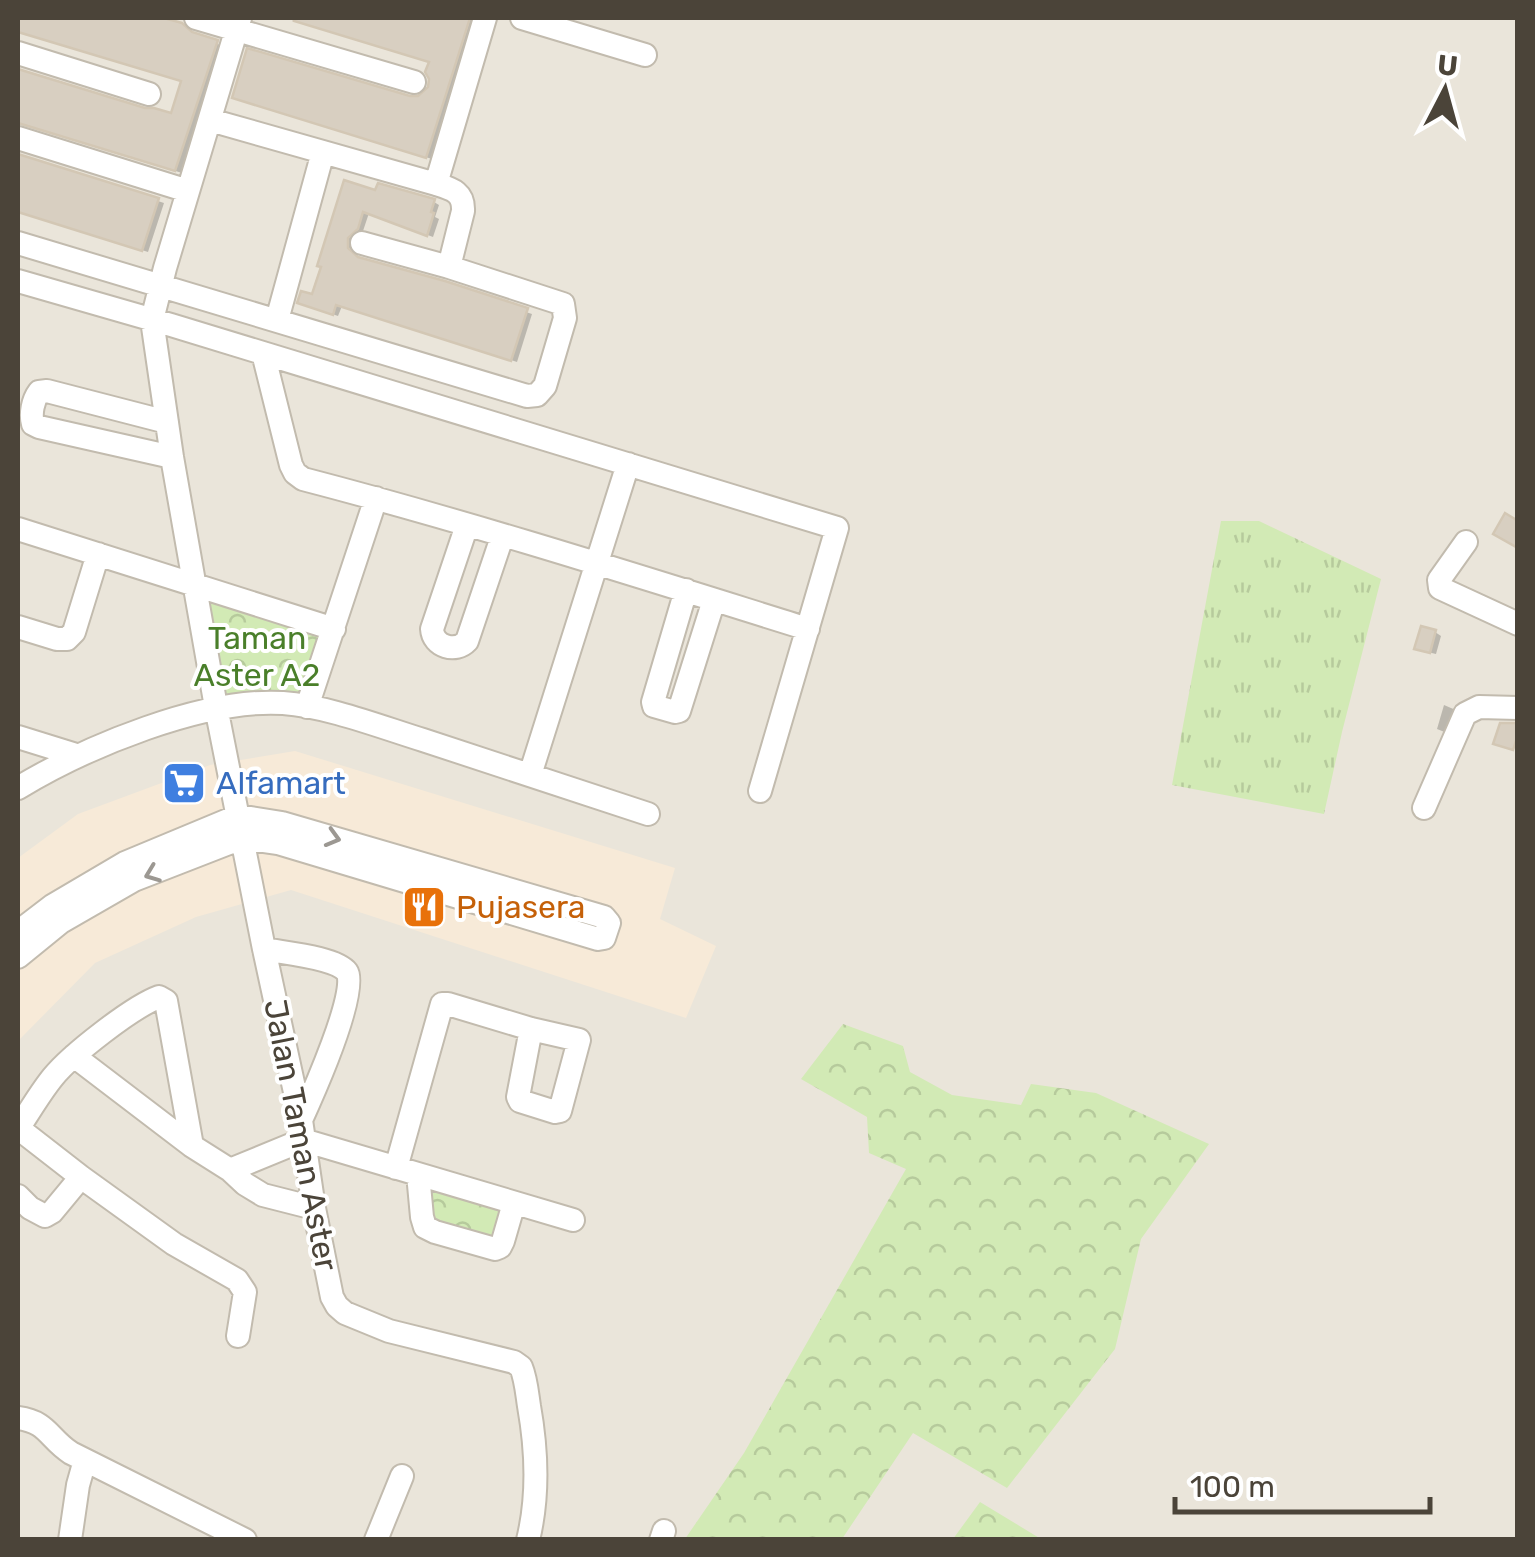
<svg xmlns="http://www.w3.org/2000/svg" width="1535" height="1557" font-family="Rubik,sans-serif">
<style>
.residential{fill:#eae5da}
.commercial{fill:#f7ead8}
.grass{fill:url(#grass-tufts)}
.forest{fill:url(#forest-crowns)}
.shadow{fill:#0003}
.building{fill:#d8cfc1;stroke:#d3c7b4;stroke-width:2.5}
.lines{fill:none;stroke-linecap:round;stroke-linejoin:round}
.minor-casing{stroke:#c2bbae;stroke-width:26}
.minor{stroke:#fff;stroke-width:22}
.oneway{stroke:#9c9892}
.labels{text-anchor:middle;dominant-baseline:central;stroke-width:8;stroke-linejoin:round;paint-order:stroke}
.park-label{font-size:32px;fill:#4a7f2a;stroke:#fff}
.shop-label{font-size:32px;fill:#366cbe;stroke:#fff;text-anchor:start}
.food-label{font-size:32px;fill:#c56008;stroke:#fff;text-anchor:start}
.street-label{font-size:32px;fill:#4b4439;stroke:#fff}
</style>
<defs>
<pattern id="grass-tufts" width="24" height="20" patternUnits="userSpaceOnUse" patternTransform="scale(2.5)"><rect width="24" height="20" fill="#d2eab5"/><path d="M3 7l-1-3M5 7V3M7 7l1-3M15 17l-1-3M17 17v-4M19 17l1-3" fill="none" stroke="#b6ca9c"/></pattern>
<pattern id="forest-crowns" width="20" height="18" patternUnits="userSpaceOnUse" patternTransform="scale(2.5)"><rect width="20" height="18" fill="#d2eab5"/><path d="M2 6a3 3 0 1 1 6 0M12 15a3 3 0 1 1 6 0" fill="none" stroke="#b6ca9c"/></pattern>
</defs>
<rect width="100%" height="100%" fill="#f6f3ec"/>
<path class="residential" d="M18,18H1517V1539H18Z"/>
<path class="commercial" d="M295,751L675,868L660,919L716,946L686,1018L291,890L196,917L95,963L18,1041V858L78,814L210,765Z"/>
<path class="grass" d="M1221,521H1259L1381,579L1342,732L1324,814L1172,785Z"/>
<path class="forest" d="M196,588L322,630L298,703L220,705Z
M843,1024L903,1046L910,1072L952,1095L1021,1105L1031,1084L1096,1093L1209,1144L1141,1239L1115,1349L1007,1488L913,1433L842,1539H685L744,1453L906,1169L869,1153L867,1117L801,1079Z
M421,1178L509,1205L500,1239L436,1230Z
M980,1502L1041,1539H953Z"/>
<path class="shadow" d="M18,18H154L181,26L195,36L223,46L182,173L18,122V70L144,111L173,116L184,82L18,31Z
M285,18H477L432,159L240,100L420,99L430,88L431,62Z
M18,156L164,203L148,252L18,211Z
M377,193L434,202L439,205L435,217L439,219L433,237L369,213L363,231L356,236L352,244L353,253L356,258L532,314L517,362L342,306L338,316L306,305L314,298L324,267L320,265Z
M1435,632L1441,636L1436,654L1423,651Z
M1444,705L1458,711L1447,733L1437,729Z"/>
<path class="building" d="M18,18H164L182,23L192,32L218,40L175,171L18,123V69L145,108H154L171,113L181,81L18,32Z
M295,18H470L426,158L232,98L247,48L410,96H418L428,87L429,79L425,72L429,62L294,21Z
M18,154L159,198L142,251L18,212Z
M344,180L375,190L378,183L435,199L431,212L434,213L427,236L363,212L358,229L348,238V248L358,257L445,281L528,308L511,361L336,305L333,315L297,303L301,291L312,294L321,267L317,266Z
M1505,513L1518,521V548L1493,534Z
M1421,626L1436,630L1430,653L1414,649Z
M1500,723H1518V735L1513,750L1493,744Z"/>
<g class="lines">
<g class="minor-casing">
<path id="minor" d="M196,18L414,82
M240,18L165,268L152,320L172,457L216,707L264,949L301,1120L314,1208L332,1297L337,1306L345,1313L389,1331L514,1362L521,1367C526,1379 527,1393 529,1406C537,1451 539,1495 528,1540
M522,18L645,55
M18,53L149,94
M210,120L436,184C452,189 464,192 463,211L449,267
M18,138L188,191
M436,184L485,18
M18,243L527,396L537,395L545,386L565,318L563,304L449,267L362,243
M18,281L171,325L837,528L760,791
M277,320L323,152
M263,353L291,465L295,473L303,479C472,523 641,577 808,629
M167,422L47,391L39,392C33,400 30,414 33,424L39,427L172,457
M467,525L432,629C433,647 456,653 467,641L502,537
M18,529L334,629
M1466,542L1439,580L1440,588L1518,624
M686,590L653,702L654,706L675,712L679,711L714,600
M18,627L57,639H67L74,632L98,554
M307,707L376,498
M18,737L76,755
M530,775L628,464
M18,788C86,747 203,698 283,703C327,706 381,727 423,740C498,764 573,789 648,814
M1424,808L1465,714L1479,707L1518,708
M18,932L52,906L125,863L238,816L282,823L604,917L609,923L604,938L598,939L278,843L242,838L134,880L61,922L18,957
M264,949C283,953 335,957 347,972C360,989 311,1098 301,1120
M74,1056L192,1146L230,1170L245,1184L263,1195L314,1208
M18,1128L81,1177L174,1244L237,1280L245,1292L238,1336
M18,1129C29,1112 40,1093 53,1077C71,1055 132,1007 159,997L166,1001L192,1146
M396,1168L442,1004H448L531,1029L579,1040L560,1111L555,1112L520,1101L518,1097L531,1029
M230,1170L303,1140L573,1220
M418,1174L422,1217L425,1227L435,1232L495,1249L500,1247L503,1241L514,1203
M18,1196L30,1208L45,1216L52,1212L81,1177
M18,1418C48,1422 48,1438 71,1453L245,1540
M70,1540L78,1485L85,1460
M376,1540L402,1476
M661,1540L664,1531"/>
</g>
<use href="#minor" class="minor"/>
</g>
<defs><path id="oneway-chevron" d="M-2-3.5L2.5 0L-2 3.5" fill="none" stroke-width="1.6" stroke-linecap="round" stroke-linejoin="round" transform="scale(2.5)"/></defs>
<g class="oneway">
<use href="#oneway-chevron" transform="translate(333 838) rotate(16)"/>
<use href="#oneway-chevron" transform="translate(152 874) rotate(159)"/>
</g>
<defs>
<g id="supermarket-square" transform="scale(2.25)"><rect x="-9" y="-9" width="18" height="18" rx="4" fill="#3f7fe0" stroke="#fff"/><path d="M-6-5.5h2.5l.6 2H6L4.5 2H-2.5L-4.4-4H-6ZM-1.5 3.2a1.3 1.3 0 1 0 .1 0ZM3 3.2a1.3 1.3 0 1 0 .1 0Z" fill="#fff"/></g>
<g id="restaurant-square" transform="scale(2.25)"><rect x="-9" y="-9" width="18" height="18" rx="4" fill="#e8710a" stroke="#fff"/><path d="M-5-6h1v4h1v-4h1v4h1v-4h1v5L-1.5 .5V6h-2V.5L-5-1ZM5-6V6H3V1.5H1.5Q1.5-4 5-6Z" fill="#fff"/></g>
</defs>
<g fill-rule="evenodd">
<use href="#supermarket-square" x="184" y="783"/>
<use href="#restaurant-square" x="424" y="907"/>
</g>
<g class="labels">
<g class="park-label">
<text x="257" y="638">Taman<tspan x="257" dy="37">Aster A2</tspan></text>
</g>
<g class="shop-label">
<text x="216" y="783">Alfamart</text>
</g>
<g class="food-label">
<text x="456" y="907">Pujasera</text>
</g>
<g class="street-label">
<text transform="translate(301 1135) rotate(79)">Jalan Taman Aster</text>
</g>
</g>
<rect width="1535" height="1557" fill="none" stroke="#4b4439" stroke-width="40"/>
<g transform="translate(1445 90) rotate(6)" stroke="#ffffff" stroke-width="8" paint-order="stroke">
<path d="M0-8L18 38L0 25L-18 38Z" fill="#4b4439"/>
<text y="-15" font-size="28" font-weight="bold" text-anchor="middle" fill="#4b4439">U</text>
</g>
<path d="M1175 1497v15h255v-15" fill="none" stroke="#4b4439" stroke-width="5"/>
<text x="1190" y="1497" font-size="30" fill="#4b4439" stroke="#ffffff" stroke-width="8" paint-order="stroke">100 m</text>
</svg>
